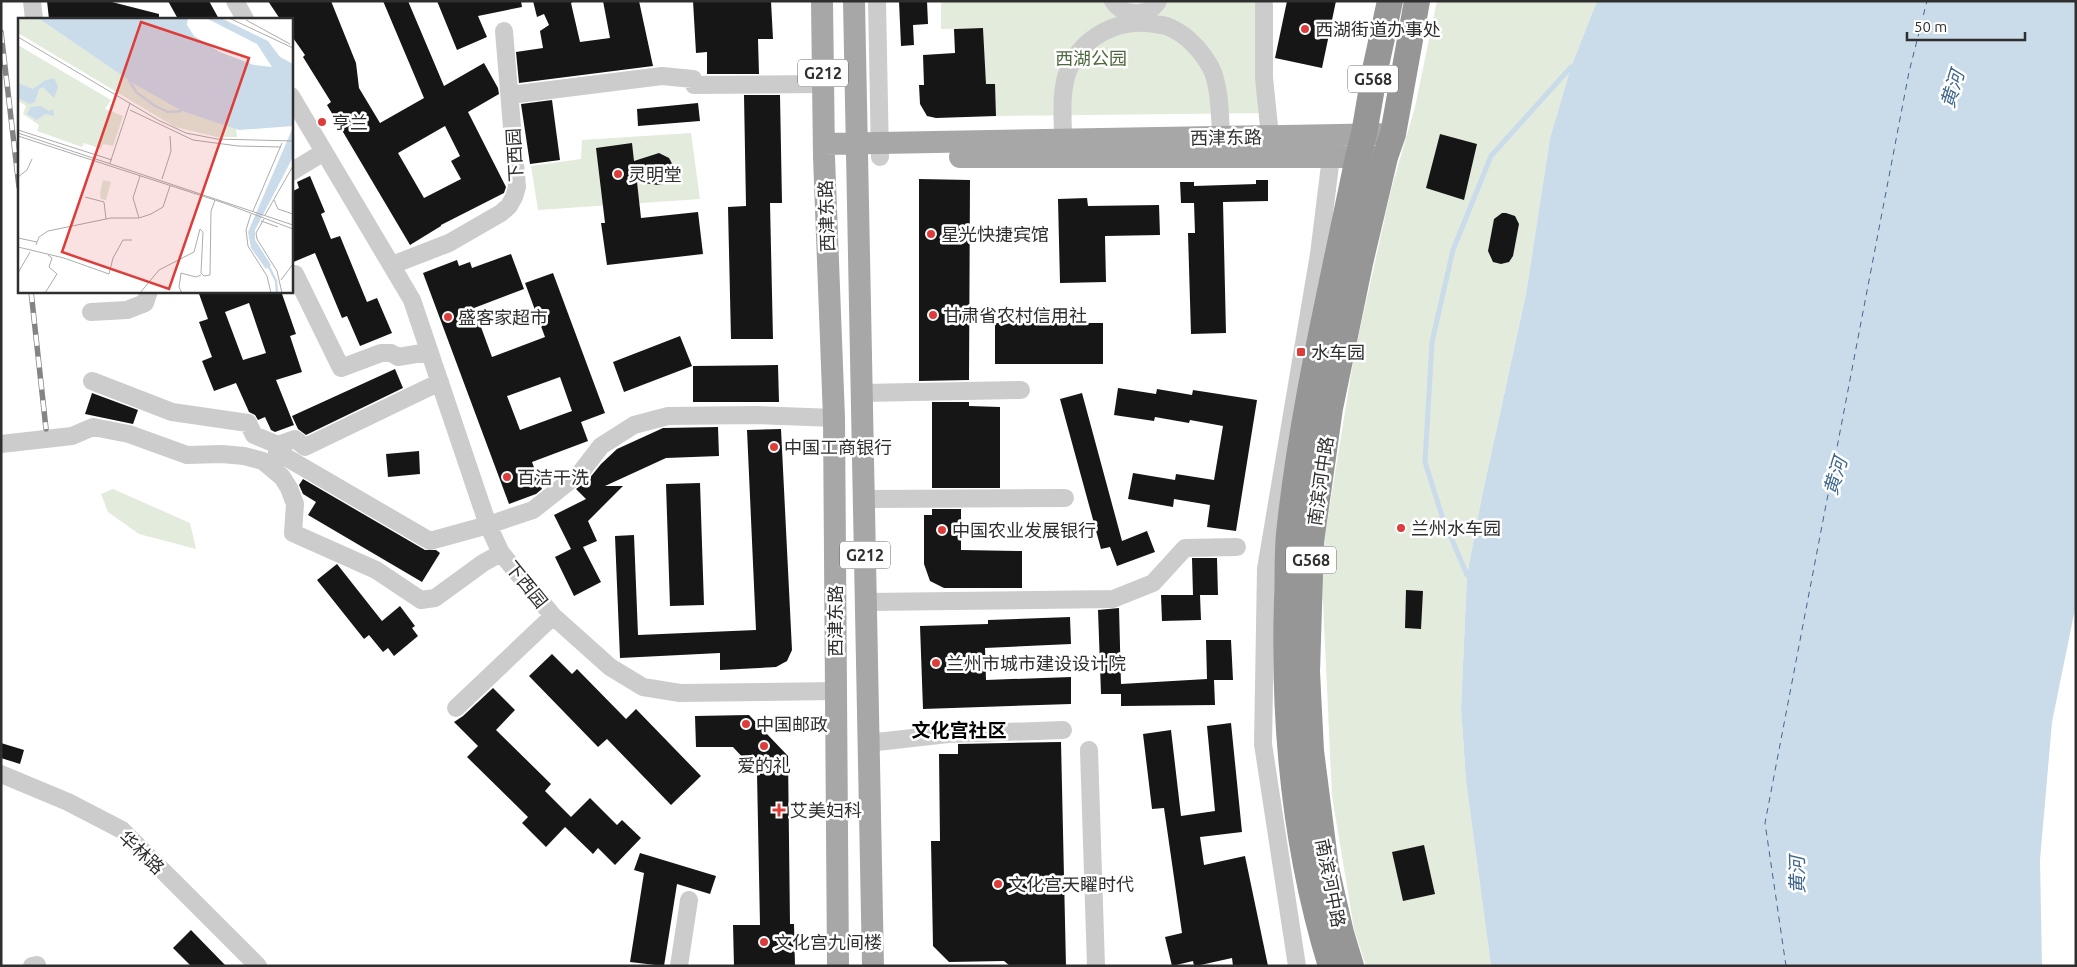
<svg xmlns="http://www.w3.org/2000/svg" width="2077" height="967" font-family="Ubuntu,'Noto Sans SC',sans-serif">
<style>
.green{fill:#e3ebdd}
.water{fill:#cadbea}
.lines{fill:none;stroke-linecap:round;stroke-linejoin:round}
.stream{stroke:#cadbea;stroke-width:5}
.ferry{stroke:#40688d;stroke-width:1;stroke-dasharray:6 5;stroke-linecap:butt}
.building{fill:#161616;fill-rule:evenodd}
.minor{stroke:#ccc;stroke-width:18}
.major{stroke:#a7a7a7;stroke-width:22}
.highway{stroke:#969696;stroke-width:26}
.rail-casing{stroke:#848484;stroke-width:5.5}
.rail{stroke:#fff;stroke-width:4;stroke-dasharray:11;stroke-linecap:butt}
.poi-dot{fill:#dd3d3a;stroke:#fff;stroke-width:2}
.labels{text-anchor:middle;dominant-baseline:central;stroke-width:5;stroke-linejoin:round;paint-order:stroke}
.shield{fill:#fff;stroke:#6d6d6d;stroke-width:1}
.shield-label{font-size:16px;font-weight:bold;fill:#2f2f2f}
.poi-label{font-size:18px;fill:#2f2f2f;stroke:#fff;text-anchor:start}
.park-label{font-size:18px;fill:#4e683e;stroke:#fff}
.street-label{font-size:18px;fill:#2f2f2f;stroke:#fff}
.water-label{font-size:19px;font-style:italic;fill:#40688d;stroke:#fff}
.neighbourhood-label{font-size:19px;font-weight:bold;fill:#000;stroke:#fff}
.inset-river{fill:none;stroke:#cadbea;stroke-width:2.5}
.inset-road{fill:none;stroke:#acacac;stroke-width:1}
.view{fill:#dd3d3a;fill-opacity:0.15;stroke:#dd3d3a;stroke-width:2.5}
.inset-edge{fill:none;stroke:#2f2f2f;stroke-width:2.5}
</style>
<rect width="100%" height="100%" fill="#fff"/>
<path class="green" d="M941,1H1267L1268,113L996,116L995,84H986L983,28L941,29Z
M1437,1H1597L1571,67L1550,138L1526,294L1482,496L1467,575L1461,708L1466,781L1491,966H1366L1354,929L1332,796L1321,560L1354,356L1391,190L1415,107Z
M691,133L700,199L538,210L531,166L581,159L582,140Z
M113,489L190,523L196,549L139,534L108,512L101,494Z"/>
<path class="water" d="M1597,1H2076V604L2052,722L2040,860L2042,966H1491L1466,781L1461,708L1467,575L1482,496L1526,294L1550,138L1571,67Z"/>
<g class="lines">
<path class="stream" d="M1467,575L1442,516L1425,462L1432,342L1453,250L1491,156L1571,67"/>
<path class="ferry" d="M1786,966L1765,823L1909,72L1927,1"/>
</g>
<path class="building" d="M47,1H108L159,14V19H49Z
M168,1H209L219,19H178Z
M268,1H331L356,63L359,88L380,123L424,98L383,1H408L444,86L484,63L498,88L499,94L468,112L506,187L504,193L441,225V226L410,245L327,105L331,102L303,57L305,55L291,35V19H280ZM445,126L460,156L451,161L461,179L424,198L398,153Z
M437,1H521L522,7L478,16L487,37L457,50Z
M533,1H574L571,3L580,42L610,38L603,1H639L653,66L519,83L516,52L543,48L540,31L549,25L544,14L537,17Z
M693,1H771L773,39H758L759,74H707V52L696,53Z
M899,1H927L928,24L913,25L914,45L901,46Z
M1287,1H1336L1322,68L1275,58Z
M983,28L986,84H995L996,116L936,118L927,116L920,104L919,85H924L923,55L955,53L954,29Z
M744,95H780L782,203H770L773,339H731L728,207L746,206Z
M552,100L560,160L530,164L521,104Z
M698,103L700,121L638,126L637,109Z
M1440,134L1477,144L1464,200L1426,188Z
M632,143L634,161L659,153L669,158L674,167L671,178L663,184L658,185L637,182L641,218L698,212L703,254L607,265L601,223H605L596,148Z
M310,176L325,212L321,214L331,239L340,236L367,302L377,298L392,333L360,346L347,316L342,318L315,253L291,263V192L299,188L297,182Z
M919,179L970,180L969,380L919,381Z
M1256,180H1268V201L1223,202L1226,333L1191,334L1188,233H1195L1194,203H1181L1180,182H1194V186L1256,184Z
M1087,198L1088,206L1159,205L1160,235L1105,236L1106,282L1060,283L1058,199Z
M1502,213H1506L1515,216L1519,224L1513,256L1509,262L1501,264L1493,262L1488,251L1494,219Z
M511,254L524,289L474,308L492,357L545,337L525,283L553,273L605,413L581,422L588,441L532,462L542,489L536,494L509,504L423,273L457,260L459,266L470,262L472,268ZM560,377L572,411L520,430L507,396Z
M198,291H281L296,334L290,336L302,372L276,380L294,425L275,432L271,430L265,417L258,420L255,415L249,412L236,383L214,391L202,361L212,357L199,322L208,319ZM249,303L266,353L243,360L225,312Z
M995,323H1103V364H995Z
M680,336L692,366L624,392L613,362Z
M778,365L779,402H693V366Z
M395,369L403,388L306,435L298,429L292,416Z
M1118,388L1156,394L1157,389L1192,395L1193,390L1257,400L1236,531L1207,527L1210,505L1174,499L1173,507L1128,499L1133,473L1175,480L1176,474L1214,480L1223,426L1190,420L1189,423L1155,417L1154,421L1114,415Z
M92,393L138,410L133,424L85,414Z
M1082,393L1122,541L1147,531L1155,552L1117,566L1110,547L1101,549L1060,399Z
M932,402H969V406L1000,407V488H932Z
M718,427L719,456L666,458L605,486H623L588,521L597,541L583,547L601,582L574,596L555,557L571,549L554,515L586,499L576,489L588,480L601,464L617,449L663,428Z
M781,429L792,650L787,661L776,667L720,670V653L620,658L615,536L634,535L638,635L756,630L747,430Z
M419,451L420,474L388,477L386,454Z
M303,479L425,550H436L440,553L422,582L308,515L316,502L303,494L299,485Z
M700,483L704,605L670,606L666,484Z
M932,509H961V550L1022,551V588H944L930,581L924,564V515H932Z
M1192,558H1217L1218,595H1200L1201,620L1162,621L1161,595H1193Z
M337,564L382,621L400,606L415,626L412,628L418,636L394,656L388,648L383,652L369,635L364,639L317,580Z
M1406,590L1423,591L1421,629L1405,628Z
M1119,608L1121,684L1207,679L1206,640H1231L1233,680H1214L1215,705L1121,706V694H1101L1098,610Z
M1070,617L1071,644L985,648L986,680L1071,677V704L923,709L920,626L988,624V620Z
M552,654L572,674L577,669L626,719L636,709L701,776L671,805L607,739L598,747L529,676Z
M493,688L515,710L496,730L551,784L545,791L571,817L590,798L617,825L622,820L641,838L615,865L598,848L593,854L565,827L546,847L522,823L528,817L467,757L478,746L454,722L463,716Z
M749,715L788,756L790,924H794L795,966H734L733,925H760L757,773L733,747H696L695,716Z
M1231,723L1242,832L1200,837L1204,865L1245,856L1268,966H1233L1232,958L1196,966H1194L1193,961L1172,966L1165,937L1182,933L1164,808L1152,809L1143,734L1171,730L1181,816L1215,811L1207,726Z
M1061,742L1066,966H1010L1004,961L949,962L933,946L931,841H940L939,754H958V744Z
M1,743L24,750L20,764L1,758Z
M1424,845L1435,894L1403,901L1392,852Z
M640,853L716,876L710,894L677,884L664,966L630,962L644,873L634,870Z
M191,930L226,966H191L173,948Z"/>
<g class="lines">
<path class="minor" d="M32,1L34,19
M235,1L245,19
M877,1L880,157
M1113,1C1124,17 1147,18 1158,1
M1264,5V78L1270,136
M510,95L662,76L693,79L694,85L823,84
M291,96L412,300L488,525L501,553L553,616L610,667L643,687L680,693L835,691
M1063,140C1063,118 1060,92 1068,71C1082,36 1119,18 1154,24C1159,25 1165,25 1169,27C1187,35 1200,49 1210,66C1220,83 1220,117 1221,137
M291,172L324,152
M392,265L449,243L501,213L509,206L514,197L517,187L504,31
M295,274L341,368L381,353H391L398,357L428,352
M91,312L127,310L145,303L149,291
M92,381L172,412L248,423L254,435L278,445L295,439L305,447L440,382
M862,393L1021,390
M1,444L72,436L93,427L129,434L187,455L222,454L244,456L263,461L282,477L289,488L295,504L293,533L376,570L421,600L435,598L483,563L501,553
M278,445L277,452L430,541L488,525L533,510L581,472L601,446L634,425L668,416L756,415L834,418
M864,499L1065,498
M866,602L1113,599L1153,583L1185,548L1237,547
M456,708L553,616
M868,743L948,734L1063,730
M1089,750L1096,966
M1,774L68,802L122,830L258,966
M32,966L37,965
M679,966L689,900
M1297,966L1263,744L1266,569L1319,254L1331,157"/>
<path class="major" d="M822,1L824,157L834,418L838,966
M854,1L873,966
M824,144L1393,134
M960,157H1375"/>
<path class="highway" d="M1331,966C1294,846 1283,724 1287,600C1288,578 1287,555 1289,534C1302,407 1333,282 1358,157L1364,134L1375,70L1390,1
M1351,966L1341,933L1326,868L1311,751L1307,672L1311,542L1330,408L1360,263L1385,157L1393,134L1417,1"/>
<g class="rail-casing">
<path id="rail" d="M1,32L19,187
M31,291L46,429"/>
</g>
<use href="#rail" class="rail"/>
</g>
<g class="poi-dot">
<circle cx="1305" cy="29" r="5"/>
<circle cx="322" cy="122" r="5"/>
<circle cx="618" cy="174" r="5"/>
<circle cx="931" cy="234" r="5"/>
<circle cx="933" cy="315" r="5"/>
<circle cx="448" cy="317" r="5"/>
<rect x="1296" y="347" width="10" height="10" rx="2.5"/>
<circle cx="774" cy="447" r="5"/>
<circle cx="507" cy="477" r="5"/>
<circle cx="1401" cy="528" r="5"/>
<circle cx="942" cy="530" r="5"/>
<circle cx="936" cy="663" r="5"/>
<circle cx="746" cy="724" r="5"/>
<circle cx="764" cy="746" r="5"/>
<path d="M776.5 802.5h5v5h5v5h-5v5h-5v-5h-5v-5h5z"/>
<circle cx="998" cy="884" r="5"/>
<circle cx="764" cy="942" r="5"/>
</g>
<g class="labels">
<g class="shield">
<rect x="798" y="59.5" width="50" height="27" rx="4"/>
<rect x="1348" y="65.5" width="50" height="27" rx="4"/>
<rect x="840" y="541.5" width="50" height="27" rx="4"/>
<rect x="1286" y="546.5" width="50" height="27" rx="4"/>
</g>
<g class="shield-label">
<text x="823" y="73">G212</text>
<text x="1373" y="79">G568</text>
<text x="865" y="555">G212</text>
<text x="1311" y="560">G568</text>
</g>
<g class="poi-label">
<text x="1315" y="29">西湖街道办事处</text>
<text x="332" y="122">亨兰</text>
<text x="628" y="174">灵明堂</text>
<text x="941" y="234">星光快捷宾馆</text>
<text x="943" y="315">甘肃省农村信用社</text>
<text x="458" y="317">盛客家超市</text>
<text x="1311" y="352">水车园</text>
<text x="784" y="447">中国工商银行</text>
<text x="517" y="477">百洁干洗</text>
<text x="1411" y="528">兰州水车园</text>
<text x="952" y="530">中国农业发展银行</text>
<text x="946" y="663">兰州市城市建设设计院</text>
<text x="756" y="724">中国邮政</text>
<text x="764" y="765" text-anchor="middle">爱的礼</text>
<text x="790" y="810">艾美妇科</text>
<text x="1008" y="884">文化宫天矅时代</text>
<text x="774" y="942">文化宫九间楼</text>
</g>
<g class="park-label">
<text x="1091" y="58">西湖公园</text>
</g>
<g class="street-label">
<text transform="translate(1226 137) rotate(-1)">西津东路</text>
<text transform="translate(514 155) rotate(-93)">下西园</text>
<text transform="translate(826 216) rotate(-92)">西津东路</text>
<text transform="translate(1320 481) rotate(-82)">南滨河中路</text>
<text transform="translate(527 584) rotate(51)">下西园</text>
<text transform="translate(835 621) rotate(-90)">西津东路</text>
<text transform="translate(142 852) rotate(43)">华林路</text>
<text transform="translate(1331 883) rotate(79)">南滨河中路</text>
</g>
<g class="water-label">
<text transform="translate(1952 89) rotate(-73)">黄河</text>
<text transform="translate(1835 476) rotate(-73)">黄河</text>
<text transform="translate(1797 875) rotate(-91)">黄河</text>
</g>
<g class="neighbourhood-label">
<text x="959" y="730">文化宫社区</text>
</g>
</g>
<g transform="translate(18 18)">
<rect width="275" height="275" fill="#fff"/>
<path d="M0,0H20L119,67L164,93L214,108L218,111L219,119H199L157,109L0,15ZM0,27L93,82L87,91L105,98L95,128L85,126L83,131L66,125L64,129L19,113L21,107L5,96L8,88L0,83ZM85,162L93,164L88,182L83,181L82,175Z" fill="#e3ebdd"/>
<path d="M20,0H170L169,7L176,18L202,34L236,47L254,49L239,26L188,0H203L250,23L262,39L275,46V108L221,112L164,93L118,67ZM36,60L40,69L36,80L25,69L21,71L17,84L12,86L0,80V65L15,71L26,63ZM23,88L31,93L35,91L36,98L27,96L19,102L9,96L13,89ZM275,109V139L237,212V222L253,247L248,251L233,230L230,214Z" fill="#cadbea"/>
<path class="inset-river" d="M87,0L203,70L275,83M111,62L118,74L137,88L150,94L164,93M249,245L258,263L259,275"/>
<path class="inset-road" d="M211,0L275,30M228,2L272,26M0,19L140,102L168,115L199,121L275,123M112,92L175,122L220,128L263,129M0,112L94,142M0,115L275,207M0,118L206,185L275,211M92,145L112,85M0,159L9,152L14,141M144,161L153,133L152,118M67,179L86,184L88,201M256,182L260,191L275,196M235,193L264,125M233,196L228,212L230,228L249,258L253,275M247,197L275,148M121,200L115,180L122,158M246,201L238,215L239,221L259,253L264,275M243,203L260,209M0,220L19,224M18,227L21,219L30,213L93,200H121L133,196L145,189L152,168M0,229L46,240L91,256L95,240L105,222H114M0,255L12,234M263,262L275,246M27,275L39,256L31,249L34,240L30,237M122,275L141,252L176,234L182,211L185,214L183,255L186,258L192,257L193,193L197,182M164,275L161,269L163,255L178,259L183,257"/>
<path class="view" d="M123,4L231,40L151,271L44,234Z"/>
<rect width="275" height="275" class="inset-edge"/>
</g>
<rect width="2077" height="967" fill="none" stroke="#2f2f2f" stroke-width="5"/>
<path d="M1907 32v8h118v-8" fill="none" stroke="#2f2f2f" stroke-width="2.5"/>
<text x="1914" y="32" font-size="15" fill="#2f2f2f" stroke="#ffffff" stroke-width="4" paint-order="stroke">50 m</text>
</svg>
